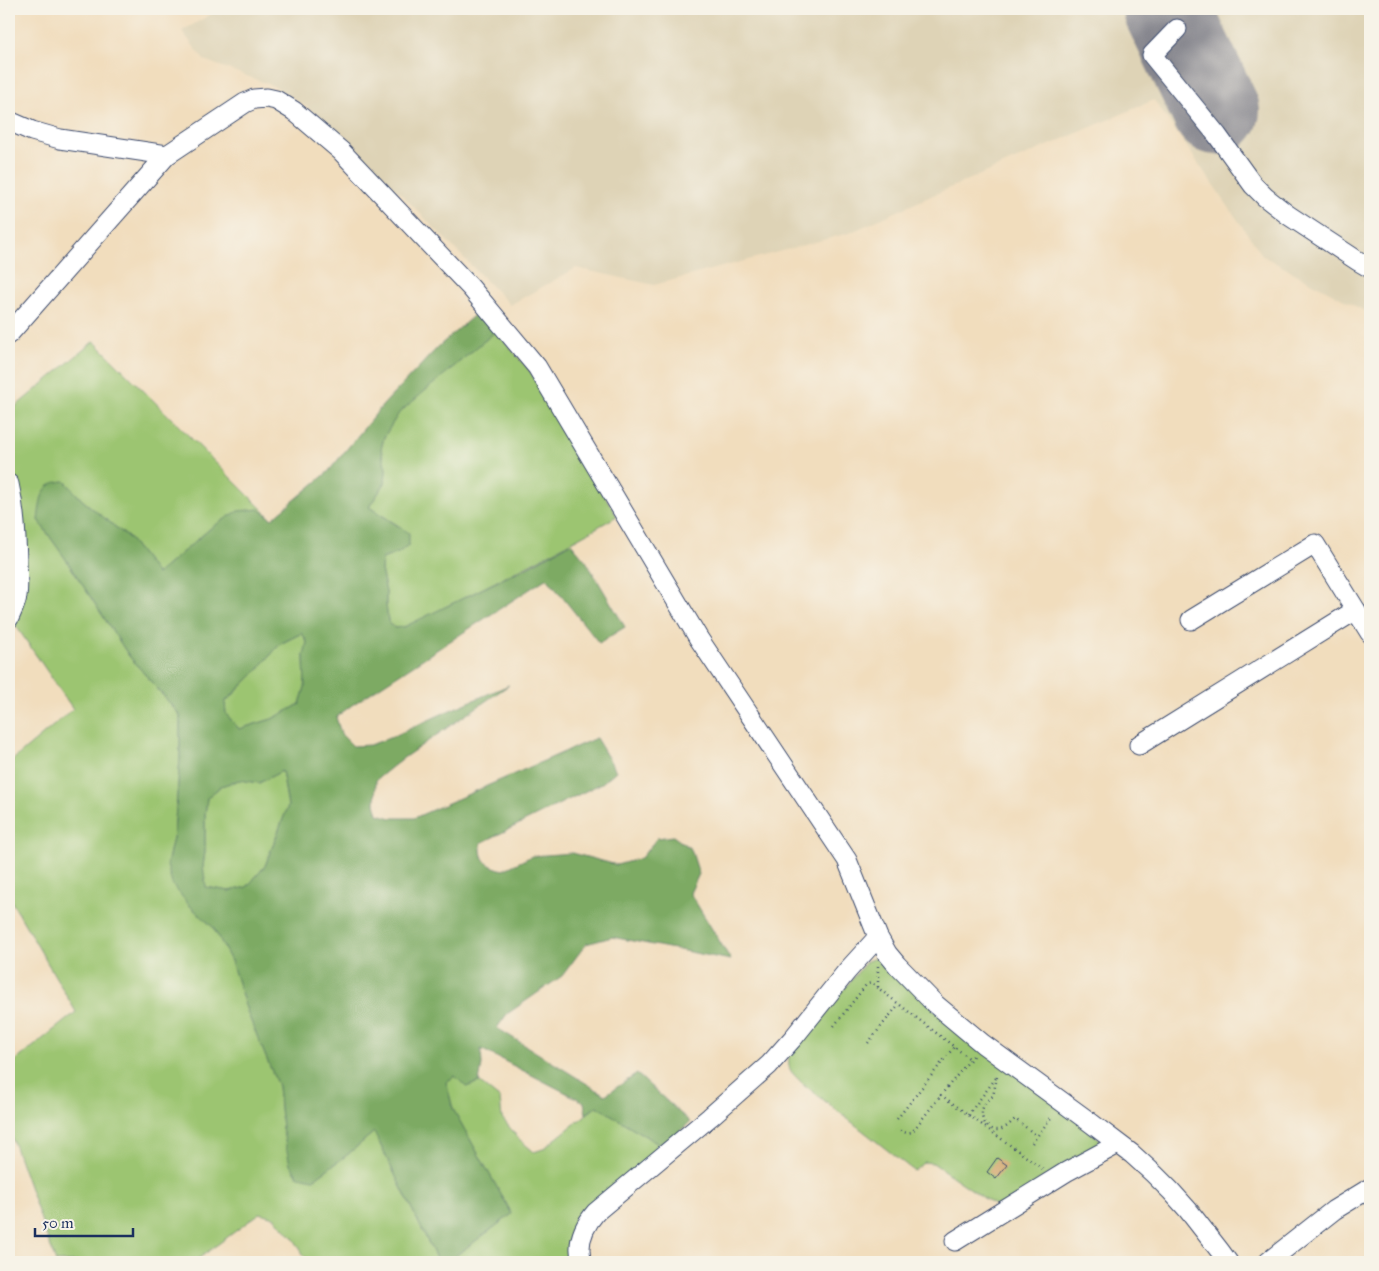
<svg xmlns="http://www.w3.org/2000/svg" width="1379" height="1271" font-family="'IM FELL Great Primer',serif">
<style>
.built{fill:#ded3b6}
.green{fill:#9cc571;stroke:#5c7a68}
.forest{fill:#7daa63;stroke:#4c6c60;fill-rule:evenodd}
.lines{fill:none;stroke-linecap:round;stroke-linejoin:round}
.runway{stroke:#86868e;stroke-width:88}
.building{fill:#d3aa72}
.minor-casing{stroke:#3b496c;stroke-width:21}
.path{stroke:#3b496c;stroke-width:2.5;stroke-dasharray:1 4;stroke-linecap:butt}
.minor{stroke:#fff;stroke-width:19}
</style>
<rect width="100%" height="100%" fill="#f7f3e8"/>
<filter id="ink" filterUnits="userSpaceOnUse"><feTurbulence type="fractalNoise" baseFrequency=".02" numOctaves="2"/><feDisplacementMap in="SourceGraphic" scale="10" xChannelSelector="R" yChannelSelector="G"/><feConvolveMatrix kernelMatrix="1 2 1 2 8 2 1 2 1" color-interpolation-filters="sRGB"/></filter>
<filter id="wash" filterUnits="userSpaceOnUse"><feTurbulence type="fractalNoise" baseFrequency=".0096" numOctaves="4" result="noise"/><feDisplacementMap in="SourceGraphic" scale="20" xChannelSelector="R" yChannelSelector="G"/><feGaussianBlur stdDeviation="1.12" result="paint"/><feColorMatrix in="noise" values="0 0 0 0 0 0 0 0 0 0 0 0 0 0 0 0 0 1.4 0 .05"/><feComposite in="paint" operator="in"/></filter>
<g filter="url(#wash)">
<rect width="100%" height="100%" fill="#f1ddbd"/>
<path class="built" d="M220,9H1370V314L1263,256L1154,100L931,196L849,233L654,285L576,268L510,305L349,141L307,107L276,87L204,60L182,31Z"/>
<path class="green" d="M496,331L530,371L617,516C552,554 486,587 419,620L404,627L394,628L388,621L386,605V592L381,570L382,559L398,553L399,526L369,507L385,483L386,469L381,449L384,437L398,413Z
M94,341L272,519L212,527L157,574L129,538L82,500L65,481L38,520L65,558L129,656L180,715V758L174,833L167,865L189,905L213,927L231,961L248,1014L278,1086L282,1128L314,1179L347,1155L374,1132L438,1262H308L294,1239L274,1217L260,1213L194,1262H56L9,1130V1066L76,1012L9,897V763L73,709L14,623L22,518L9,468V412Z
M302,633L307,642L304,656L305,687L300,704L272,719L239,729L226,714L225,703L256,672L280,644Z
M282,771L288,806L265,866L247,887L229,891L205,887L203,866L205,852V815L207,798L221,786L239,780L259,783Z
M875,958L883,960L1103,1142L1000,1209L933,1163L924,1162L914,1171L802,1083C792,1072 787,1071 789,1056L867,961Z
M455,1076L466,1087L479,1082L500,1099L502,1118L519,1139L534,1152L543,1149L597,1106L663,1147L575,1222L567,1245L573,1262H447L512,1214L453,1109L446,1082Z"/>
<path class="forest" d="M479,311L496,331L399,413L384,437L381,449L386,469L385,483L369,507L409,533V545L398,553L382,559L381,570L386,592V605L388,621L394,628L404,627L527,567L571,543L586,561L625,627L599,643L547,578L352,705L336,717L341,734L353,746L370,745L392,737L448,711L509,685L402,759L376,780L375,803L378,814L391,818H414L596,738L616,771L602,783L481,843C480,861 486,865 503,870L532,856L572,853L617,865L641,858L657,838L673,836L691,849L699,874L690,893L731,960L612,937L586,944L562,976L507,1014L497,1028L605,1095L637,1074L690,1122L663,1147L597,1106L586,1114L584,1102L481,1049L482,1065L479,1082L466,1087L455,1076L446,1082L453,1109L512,1214L447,1262H438L374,1132L347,1155L314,1179L298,1176L290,1164L282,1128L278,1086L248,1014L231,961L213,927L189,905L172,884L167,865L174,833L180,758V715L129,656L65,558L38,520C41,500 40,482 65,481L82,500L129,538L157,574L212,527L238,511L259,509L272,519L328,472L383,405L439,346ZM302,633L307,642L304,656L305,687L300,704L272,719L239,729L226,714L225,702L256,672L280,644ZM282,771L288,806L265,866L247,887L229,891L206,887L203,866L205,852V815L207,798L221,786L239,780L259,783Z"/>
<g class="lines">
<path class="runway" d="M1167,9L1216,111"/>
</g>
<g id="blocks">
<path class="building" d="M997,1158L1007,1165L996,1179L987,1172Z"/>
</g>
</g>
<g filter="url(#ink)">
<use href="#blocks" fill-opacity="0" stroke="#3b496c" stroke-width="1"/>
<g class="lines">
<g class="minor-casing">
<path id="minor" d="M1177,29L1152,55L1217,135L1253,185L1265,197L1288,215L1358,261L1370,268
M9,121L32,131L60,139L167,155
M9,334L167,155L245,103L254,99L267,98L276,100L294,111L341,151L471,288L537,367L699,639L847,860L878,937L887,953L897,965L935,1004L983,1044L1087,1120L1132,1154L1154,1174L1171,1191L1188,1210L1220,1251L1228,1262
M9,484C15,510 16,535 17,561C17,573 19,585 17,596C16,604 12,611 9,618
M1191,620L1315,544L1370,633
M1139,745L1356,610
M955,1241L1066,1172L1118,1144
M582,1262C576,1243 583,1227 596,1212L710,1117L769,1065L794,1037L847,971L878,937
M1268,1262L1334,1210L1370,1188"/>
</g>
<path class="path" d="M878,966V988L970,1059
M834,1026L866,985C871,982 874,984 878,988
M868,1043L899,1004
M973,1056L941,1095L1043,1169
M997,1077L993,1096C971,1110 986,1135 1002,1129C1007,1127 1011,1123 1015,1119L1037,1136
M968,1115L996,1078
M897,1119L954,1047
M900,1131L907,1133L912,1132L941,1095
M1032,1143L1053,1115"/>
<use href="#minor" class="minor"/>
</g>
</g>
<rect width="1379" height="1271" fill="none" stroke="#f7f3e8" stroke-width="30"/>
<path d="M35 1228v8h98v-8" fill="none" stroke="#1b2f5e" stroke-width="2.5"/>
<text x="42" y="1228" font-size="15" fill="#1b2f5e" stroke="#f7f3e8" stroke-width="4" paint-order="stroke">50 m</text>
</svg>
